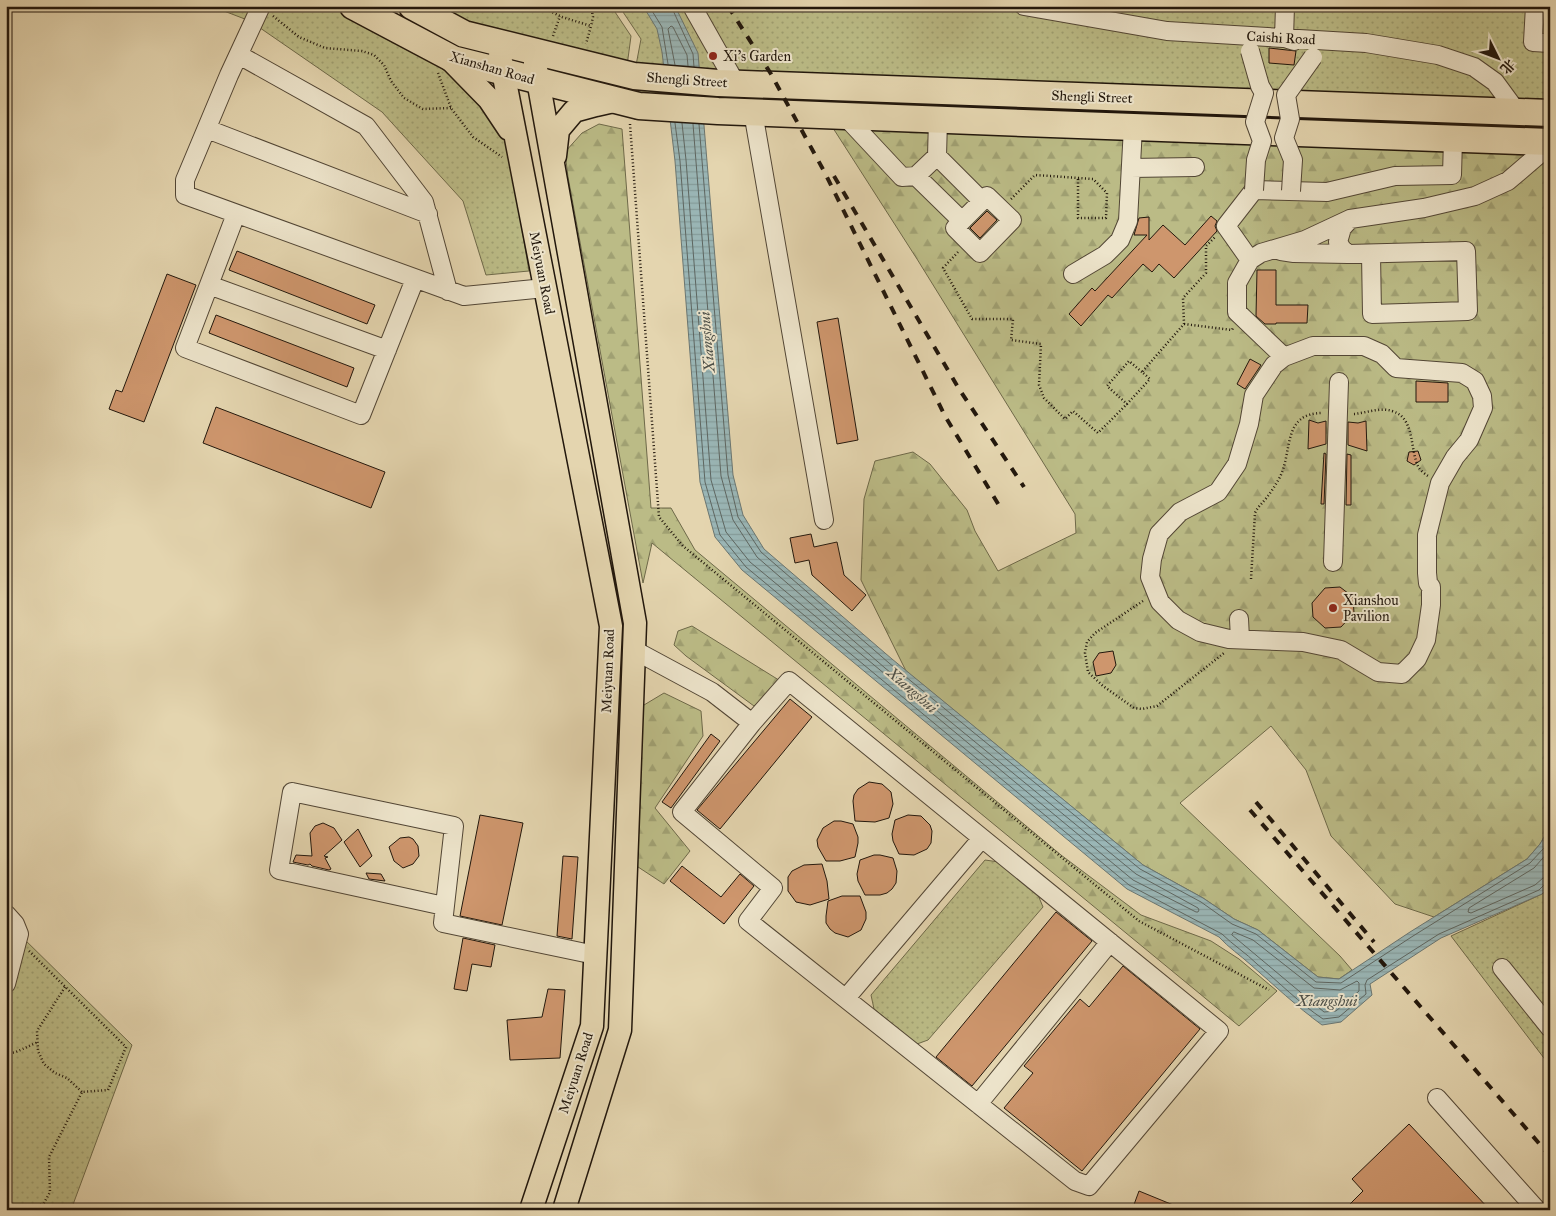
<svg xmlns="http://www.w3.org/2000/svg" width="1556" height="1216" font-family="'IM FELL Great Primer','Noto Serif SC',serif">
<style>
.grass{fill:url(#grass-dots);stroke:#6e6949}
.forest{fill:url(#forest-firs);stroke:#6e6949}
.water{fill:url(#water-rules);stroke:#6a7672}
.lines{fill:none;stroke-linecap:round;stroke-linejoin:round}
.shore{stroke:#5e6661;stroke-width:1}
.building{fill:#ce966d;stroke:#22170c}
.minor-casing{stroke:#524635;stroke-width:20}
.major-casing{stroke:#22170c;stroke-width:25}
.highway-casing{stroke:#22170c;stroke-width:29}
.path{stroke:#22170c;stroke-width:2.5;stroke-dasharray:1 2.5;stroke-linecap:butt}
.minor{stroke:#ede4cb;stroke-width:18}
.major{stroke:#e4d5af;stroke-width:22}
.highway{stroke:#e4d5af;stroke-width:26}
.rail{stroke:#22170c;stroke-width:4;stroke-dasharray:9 9;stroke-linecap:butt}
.minor-bridge-casing{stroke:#524635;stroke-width:20;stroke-linecap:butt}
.minor-bridge{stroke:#ede4cb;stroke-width:18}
.poi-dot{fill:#8f2418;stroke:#ede4cb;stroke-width:2}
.labels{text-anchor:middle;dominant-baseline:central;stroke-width:4;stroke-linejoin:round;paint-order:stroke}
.street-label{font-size:14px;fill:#22170c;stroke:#ede4cb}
.poi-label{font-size:14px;fill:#22170c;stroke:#ede4cb;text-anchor:start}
.water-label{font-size:15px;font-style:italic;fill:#4c4f48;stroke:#ede4cb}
</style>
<defs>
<pattern id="grass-dots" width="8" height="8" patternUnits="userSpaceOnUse" patternTransform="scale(1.25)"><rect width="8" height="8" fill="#bbbb86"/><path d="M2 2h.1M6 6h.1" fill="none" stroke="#a0a072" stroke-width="1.8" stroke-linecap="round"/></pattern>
<pattern id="forest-firs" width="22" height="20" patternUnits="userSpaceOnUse" patternTransform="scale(1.25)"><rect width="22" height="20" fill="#bbbb86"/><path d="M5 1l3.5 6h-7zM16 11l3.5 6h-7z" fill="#a0a072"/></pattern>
<pattern id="water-rules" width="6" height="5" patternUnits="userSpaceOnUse" patternTransform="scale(1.25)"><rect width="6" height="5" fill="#9ab6b6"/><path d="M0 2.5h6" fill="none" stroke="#849c9b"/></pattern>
</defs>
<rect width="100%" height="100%" fill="#e4d5af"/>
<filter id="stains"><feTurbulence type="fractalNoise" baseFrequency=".004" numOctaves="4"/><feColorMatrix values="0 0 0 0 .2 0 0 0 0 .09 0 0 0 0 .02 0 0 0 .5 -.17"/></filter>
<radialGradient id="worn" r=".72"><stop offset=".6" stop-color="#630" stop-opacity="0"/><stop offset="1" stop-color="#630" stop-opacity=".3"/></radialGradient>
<path class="grass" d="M211,6H335L499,91L529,271L486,275L463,201L382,112L250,21Z
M424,6H611L631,36L627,66L463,27Z
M619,6H1550V113L1307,105L1303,166L1245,162L1247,103L798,74L825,126L750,122L634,119L630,97L641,39Z
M985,860L999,862L1038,895L1043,907L928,1040L917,1044L874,1009L871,995Z
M1550,887V1066L1451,936L1542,894Z
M19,934L132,1045L71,1210H6V984Z"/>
<path class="forest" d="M824,114L1550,142V827L1540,844L1527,859L1434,917L1395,904L1331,836L1306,770L1271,726L1180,803L1340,956L1352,970L1339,979L1318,977L1258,930L1234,919L1203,898L1143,865L906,671L861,580L864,499L875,461L913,452L930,464L967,510L975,531L998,571L1076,533L1075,514L917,259Z
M599,124L622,129L651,508H671L695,550L1061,855L1141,915L1211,941L1239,959L1277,991L1239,1026L652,543L643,583L568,177L565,152L582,133Z
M692,626L782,682L754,706L686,656L674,645L678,631Z
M664,693L701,711L703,736L655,808L690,851L664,884L632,863L639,708Z"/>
<path class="water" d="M643,6H675L698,53L733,475L743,515L764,549L892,659L1143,865L1203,898L1234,919L1258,930L1318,977L1339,979L1410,932L1527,859L1540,844L1550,827V887L1542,894L1441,938L1370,984L1372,995L1341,1022L1322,1025C1297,1007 1274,985 1251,965C1240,955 1229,948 1219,937L1127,889L742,570L715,537L700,482L675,161L662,52L657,29Z"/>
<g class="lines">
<path class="shore" d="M649,6L662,27L668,64
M671,6L693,54L694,67
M675,65L668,29L671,26L673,27L687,55L688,66
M675,123L680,161L705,482L720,535L746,567L1129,885L1222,934C1233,945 1246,953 1257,964C1279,982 1299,1003 1323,1019L1339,1017L1366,994L1365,985L1367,980L1439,934L1539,890L1545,884H1550
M682,123L686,160L711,480L726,532L750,562L1133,880L1196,912H1198L1199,910L1198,908L1136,874L885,668L757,557L733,520L721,476L693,124
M699,124L728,475L738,517L761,552L889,663L1140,869L1201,902L1232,924L1256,934L1316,982L1341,983L1413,936L1530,863L1544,848L1550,837
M1550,850L1534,868L1469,908L1468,912L1471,913L1535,885L1543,878L1550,877
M1234,932L1253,940L1314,988L1340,990L1357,981L1359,983V991L1336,1011L1324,1012L1232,935Z"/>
</g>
<path class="building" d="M1269,48L1296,51L1294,65L1269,63Z
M987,211L997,220L980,238L970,228Z
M1211,216L1217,221L1215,226L1217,231L1174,278L1159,264L1152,272L1143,264L1112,298L1108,295L1081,326L1069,314L1092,288L1095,291L1147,235H1134L1139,218L1149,217V240L1163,225L1185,245Z
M237,251L375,305L367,324L229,270Z
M1257,270H1276V305H1308L1307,323H1276V324H1265L1256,316Z
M167,274L196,285L144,422L109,409L116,390L122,392Z
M216,315L354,368L347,387L209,333Z
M838,318L858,440L837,444L817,322Z
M1250,359L1261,365L1245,389L1237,384Z
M1416,381L1448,383V402H1416Z
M216,407L385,472L371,508L203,443Z
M1309,420L1318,423L1326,421V444L1308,449Z
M1366,421L1367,451L1348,445V422L1358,423Z
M1418,451L1421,460L1414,465L1407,461L1409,452Z
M1324,453L1326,454L1324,504H1321Z
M1347,454L1351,455V505H1346Z
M811,534L814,547L837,542L844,575L866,595L852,611L812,575L809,560L795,563L790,538Z
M1340,587L1353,597L1354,613L1341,627L1325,628L1313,617L1312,603L1325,588Z
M1113,651L1116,665L1111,673L1096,676L1093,662L1099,653Z
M790,699L812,717L720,829L697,810Z
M711,734L720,741L671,808L662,802Z
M869,782L882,784L891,792L893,804L889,818L875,822L855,821L853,801L854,795L858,789Z
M480,815L523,823L502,925L460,916Z
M908,815L921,816L930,825L932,831L931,843L927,849L914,855L899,854L893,841L892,834L895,820Z
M834,821H841L853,824L858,837V843L855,857L840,861H826L818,847L817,840L823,828Z
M323,823L334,828L342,840L324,856L328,857L325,858L331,869L329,870L312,866L310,864L308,865L293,862L296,855L312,856L310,833L315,826Z
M358,829L372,856L360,867L344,842Z
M409,837L413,839L418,846L419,856L413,864L403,868L394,861L389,847L400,838Z
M874,855H880L893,858L897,871L896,883L892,889L887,893L880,895H865L858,881L857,874L860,860Z
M563,856L578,857L572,939L557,936Z
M822,864L827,881L829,899L810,905L796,902L788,891V877L792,871L804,865Z
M682,866L721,897L740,874L754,886L724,924L670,881Z
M366,873L381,874L385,881L369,879Z
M842,896H860L866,912V919L861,930L848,937L835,933L830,929L826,923V916L828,901Z
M1056,912L1092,941L972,1086L936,1057Z
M463,938L495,945L491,967L472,964L467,991L454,989Z
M1123,966L1200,1029L1082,1171L1004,1108L1033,1073L1024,1066L1080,999L1089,1007Z
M548,989L565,990L560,1058L510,1060L507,1020L542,1017Z
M1409,1124L1490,1210H1344L1363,1191L1352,1179Z
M1139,1191L1183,1209V1210H1132Z"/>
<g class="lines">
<g class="minor-casing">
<path id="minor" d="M261,6L229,75L185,180V195L464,296L545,288
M692,6L736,84
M1024,6L1167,31L1366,43L1438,55L1474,67L1495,82L1517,112
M1285,6L1284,38L1294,41
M1535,6L1533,42L1550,43
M239,55L366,126L424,202L448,291
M753,112L824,520
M844,115L902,177L916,176L937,156L938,120
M207,129L428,214
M937,156L982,201
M1131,168L1195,167
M916,176L962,221
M987,196L1012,220L980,253L955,228Z
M236,214L185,348L361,415L415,279
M1350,219L1342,228L1338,242L1342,249L1348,254L1466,251L1468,311L1372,314L1371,254
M1281,251L1294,253L1348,254
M1250,260L1261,253L1305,240L1350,219L1424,208L1475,196L1508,181L1550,145
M1073,274L1105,255L1120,240L1128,221L1133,127
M209,285L387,350
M1313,346H1364L1382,354L1396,368L1462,373L1475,381L1482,396L1483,408L1469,440L1455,457L1440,483L1427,535V573L1428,583L1431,587V605L1426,640L1417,659L1402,674L1378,672L1341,650L1303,642L1229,639L1200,632L1178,620L1160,602L1150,577L1152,559L1159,534L1180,512L1218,492L1237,464L1249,424L1254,395L1274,365L1284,357Z
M1284,357L1237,312V283L1250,260L1226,226L1254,190L1327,192L1395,176L1452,175L1453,139
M1333,562L1339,382
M1239,619L1240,639
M634,650L712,692L752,723L789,681L1219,1031L1089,1186L1075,1181L748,921L773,888L682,812L752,723
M444,906L279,870L292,792L454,826L443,923L595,955
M6,914L15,924L19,934L6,984
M1502,968L1550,1028
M846,998L982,838
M1437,1098L1537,1210
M978,1104L1110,942"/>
</g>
<g class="major-casing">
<path id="major" d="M447,56L489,99L509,129
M500,56L611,626L592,1026L531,1210
M535,63L635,623L620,1030L564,1210
M555,156L558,130L574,111L596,105L618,100"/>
</g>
<g class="highway-casing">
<path id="highway" d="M353,6L453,59L639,106L718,111L1023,123L1550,142
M412,6L464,34L634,76L718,83L1550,113"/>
</g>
<path class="path" d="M540,6L562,17L591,26L586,44
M591,6L593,17L591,26
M273,16L299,37L325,48L362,51L374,55L384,65L391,81L404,98L423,109L451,108
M553,36L560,16
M438,73L451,108L473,137L502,157
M630,124L659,517L683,546L1139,921L1269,990
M1011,199L1035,175L1093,179L1107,193L1106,218H1078V178
M958,252L943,268L972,319H1013L1011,340L1041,344L1039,385L1044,398L1065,419L1073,411L1098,433L1127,404
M1184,324L1232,330L1233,328
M1142,372L1129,361L1107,386L1127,404L1150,379L1142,372L1184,324L1183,298L1206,273V246L1216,236
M1354,414C1366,413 1380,407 1392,411C1416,418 1409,450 1419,468C1421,471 1425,474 1428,476
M1251,579L1255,513C1258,506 1263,503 1267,497C1272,491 1276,484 1280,477C1293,450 1282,413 1323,413
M1143,601L1095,633L1087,642L1085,653L1088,672L1103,686L1134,708L1142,709L1157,706L1224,653
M29,951L126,1047L108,1090L82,1092L49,1157L50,1192L44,1203L31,1210
M65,987L37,1031L38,1051L44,1064L55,1073L67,1078L82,1092
M6,1054L16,1052L38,1042"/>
<use href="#minor" class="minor"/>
<use href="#major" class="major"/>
<use href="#highway" class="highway"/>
<path class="rail" d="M728,6L771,74L825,173L945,416L1000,507
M834,176L959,389L1024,487
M1256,802L1374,942
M1250,810L1550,1156"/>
<g class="minor-bridge-casing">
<path id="minor-bridge" d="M1250,51L1260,86L1264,93L1255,122L1262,141L1256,160L1254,190
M1291,191L1293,160L1284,138L1290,119L1286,95L1313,57"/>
</g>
<use href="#minor-bridge" class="minor-bridge"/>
</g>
<g class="poi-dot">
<circle cx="713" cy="56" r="5"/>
<circle cx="1333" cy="608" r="5"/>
</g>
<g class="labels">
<g class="street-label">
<text transform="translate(1281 38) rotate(3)">Caishi Road</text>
<text transform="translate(492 68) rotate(16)">Xianshan Road</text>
<text transform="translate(687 80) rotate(4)">Shengli Street</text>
<text transform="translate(1092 97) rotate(2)">Shengli Street</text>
<text transform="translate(542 273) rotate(79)">Meiyuan Road</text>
<text transform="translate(608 671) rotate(-88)">Meiyuan Road</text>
<text transform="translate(576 1073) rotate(-72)">Meiyuan Road</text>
</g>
<g class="poi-label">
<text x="723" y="56">Xi's Garden</text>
<text x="1343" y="600">Xianshou<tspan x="1343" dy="16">Pavilion</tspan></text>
</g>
<g class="water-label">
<text transform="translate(707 342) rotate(-95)">Xiangshui</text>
<text transform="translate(912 690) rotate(41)">Xiangshui</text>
<text x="1327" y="1001">Xiangshui</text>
</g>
</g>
<rect width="1556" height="1216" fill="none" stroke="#e4d5af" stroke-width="25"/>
<rect x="8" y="8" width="1541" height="1201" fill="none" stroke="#22170c" stroke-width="2.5"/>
<rect x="12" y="12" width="1531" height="1191" fill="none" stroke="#22170c"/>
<g transform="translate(1498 58) rotate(132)" stroke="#ede4cb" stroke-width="4" paint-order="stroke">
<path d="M0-4L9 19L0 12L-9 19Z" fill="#22170c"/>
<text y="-8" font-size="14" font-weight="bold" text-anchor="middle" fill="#22170c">北</text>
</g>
<rect width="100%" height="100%" filter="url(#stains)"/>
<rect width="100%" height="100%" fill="url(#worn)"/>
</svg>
